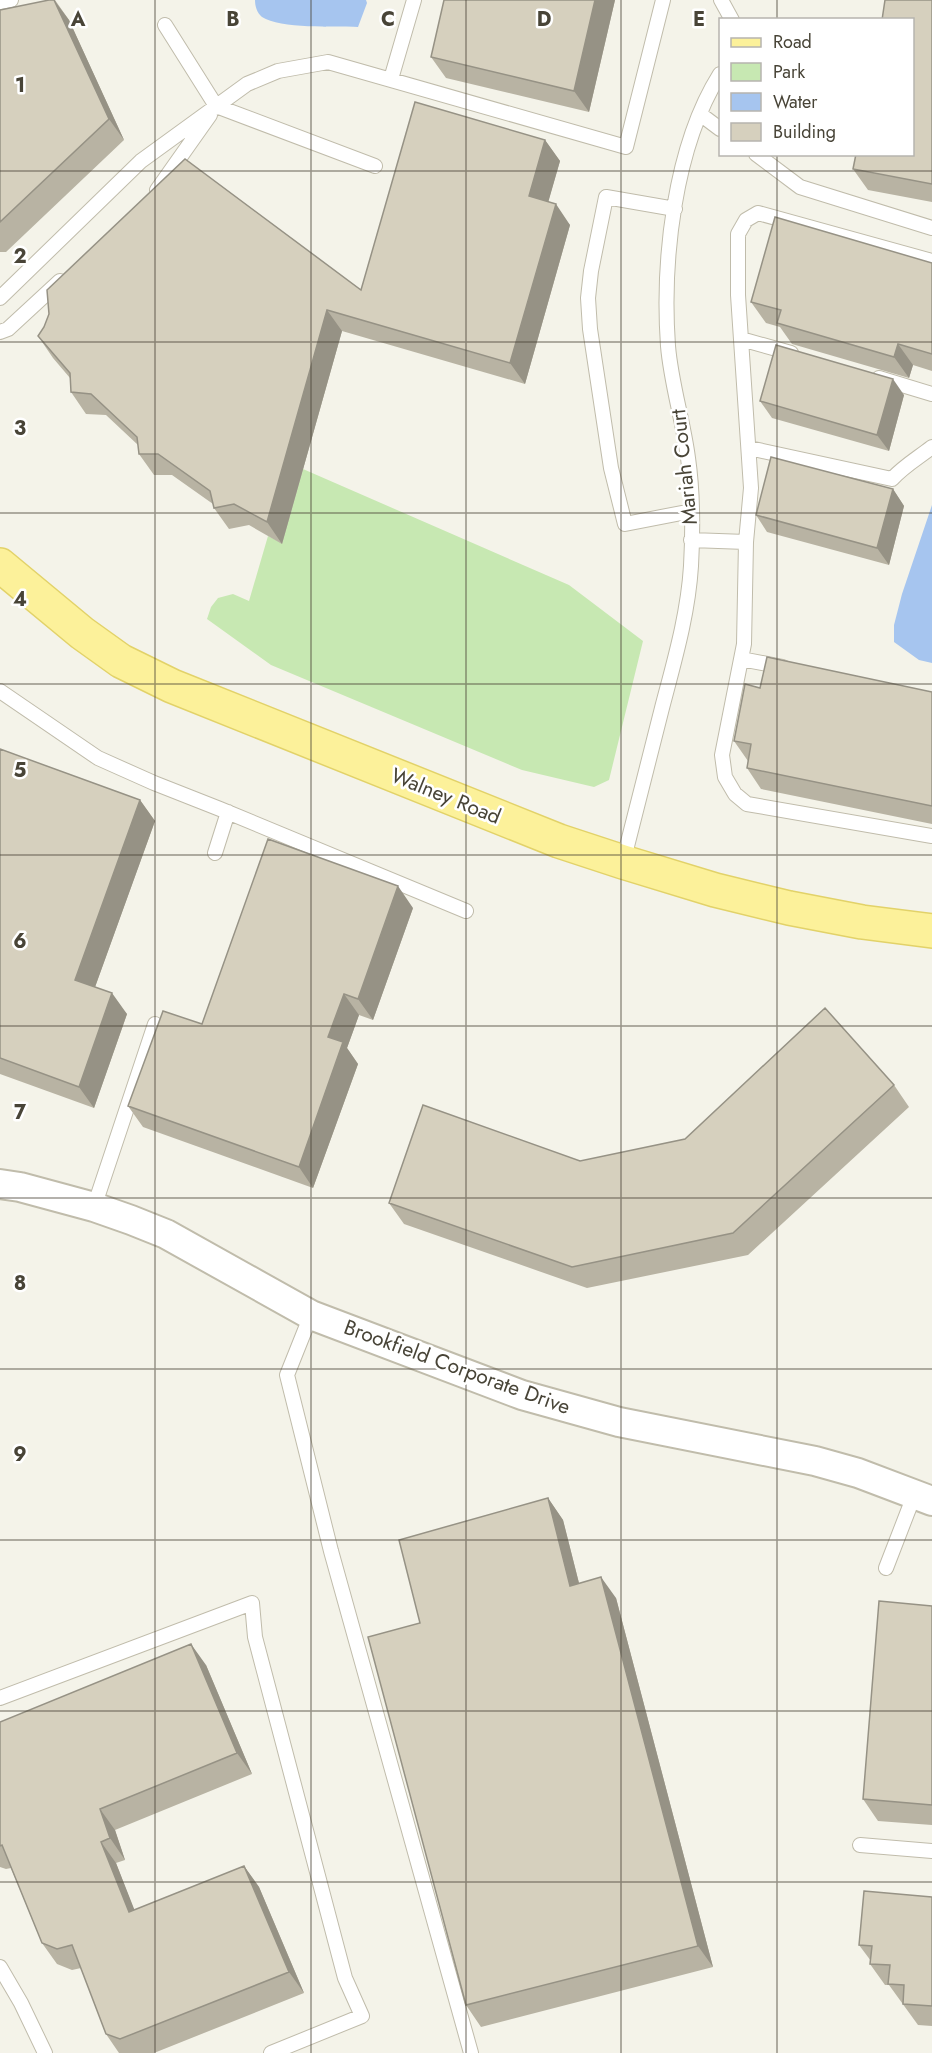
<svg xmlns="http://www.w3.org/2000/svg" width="932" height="2053" font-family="Jost,sans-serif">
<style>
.green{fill:#c7e8b2}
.water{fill:#a6c5ef}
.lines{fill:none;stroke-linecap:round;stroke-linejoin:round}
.service-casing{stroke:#c0bcab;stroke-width:16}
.minor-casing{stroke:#c0bcab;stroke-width:32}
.primary-casing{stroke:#e2d269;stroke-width:36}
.service{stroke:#fff;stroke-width:14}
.minor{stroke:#fff;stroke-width:28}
.primary{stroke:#fcf19a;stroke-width:33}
.wall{fill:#b8b3a3}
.shaded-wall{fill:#969285}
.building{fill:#d6d0be;stroke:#969285;stroke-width:1.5}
.grid{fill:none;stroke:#484437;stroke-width:1.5;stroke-opacity:0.55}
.labels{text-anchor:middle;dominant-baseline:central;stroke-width:5;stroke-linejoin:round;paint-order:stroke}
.street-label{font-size:21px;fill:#484437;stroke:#fff}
.grid-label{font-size:20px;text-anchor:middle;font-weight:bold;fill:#484437;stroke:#fff;stroke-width:5;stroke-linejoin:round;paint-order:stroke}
</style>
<rect width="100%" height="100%" fill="#f4f3e9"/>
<path class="green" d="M303,469L569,585L643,641L609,780L594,787L522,770L271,665L207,619L211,607L218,598L233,594L249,601L268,536L282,543Z"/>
<path class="water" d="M255,0H366L367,3L358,27C335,26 280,29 262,17C257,13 255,6 255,0Z
M932,505V663L919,660L894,642V625L902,594Z"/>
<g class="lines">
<g class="service-casing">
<path id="service" d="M721,0L732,20
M0,2L11,0
M165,25L216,106L375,166
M391,79L414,0
M700,114L720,129
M756,154L800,187L932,228
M157,190L210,115
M675,209L606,197L591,271L588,298L590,329L611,468L625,524L692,511
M932,261L758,213L746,220L738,234V295L751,488L746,542L744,644L722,755L725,777L735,794L747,804L932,836
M0,298L141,161L247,84L278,71L328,62L626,147L663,0
M0,332L8,329L60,281
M741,339L791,353
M879,378L932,394
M749,448L892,479C904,466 918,458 932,447
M691,540L746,542
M741,659L783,667
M0,691L98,758L154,783L220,809L466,911
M215,853L228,812
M623,862C636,811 649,760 662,708C674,662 688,615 691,566C693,530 693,493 688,458C683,420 671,383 668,346C662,261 674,147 720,74
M94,1207L155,1024
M311,1315L287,1375L331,1551L471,2053
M886,1568L915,1493
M0,1698L252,1603L255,1637L345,1978L362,2016L271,2053
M860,1845L932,1851
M0,1967L21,2003L45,2053"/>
</g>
<g class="minor-casing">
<path id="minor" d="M0,1184L20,1187L94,1207L131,1220L166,1234L311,1315L522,1395L619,1422L815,1461L858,1473L932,1501"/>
</g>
<g class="primary-casing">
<path id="primary" d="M0,565L82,633L121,661L172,686L559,841L623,862L715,890L789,908L862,922L932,931"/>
</g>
<use href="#service" class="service"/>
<use href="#minor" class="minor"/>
<use href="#primary" class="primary"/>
</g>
<path class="wall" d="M55,0L69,20L124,140L6,252H0V10Z
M615,0L589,112L446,78L431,57Z
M932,0V202L868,190L853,169Z
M545,140L560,161L548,202L570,225L525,384L342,331L282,544L249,525L229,529L214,508L213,504L172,475H154L139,454L138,445L106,415L86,414L71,392L70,378L53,358L38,336L361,290Z
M932,263V371L913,365L909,378L792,344L780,327L766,323L751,302Z
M904,395L889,451L772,418L760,401Z
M893,489L904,506L889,565L767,532L756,515Z
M932,692V824L761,789L747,768L748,761L734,741Z
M0,749L140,800L155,821L95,987L127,1014L94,1108L0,1074Z
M413,908L373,1020L359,1015L347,1048L358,1064L313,1188L143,1127L128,1106L202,1024Z
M894,1085L909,1107L748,1255L587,1288L404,1224L389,1203L685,1139Z
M548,1498L563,1520L579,1583L616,1598L713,1967L481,2027L466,2005L420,1623Z
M932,1606V1825L878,1821L863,1799Z
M206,1665L252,1774L115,1830L125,1860L116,1863L134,1910L244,1866L259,1887L304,1993L154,2053H119L106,2034L81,1968L72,1970L57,1964L42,1943L11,1868L6,1869L0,1867V1722Z
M932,1897V2026L918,2025L889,1985H885L870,1964L871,1961L859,1945Z"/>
<path class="shaded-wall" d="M54,0L69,20L124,140L109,119Z
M595,0H615L589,112L574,91Z
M545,140L560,161L544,217L529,196Z
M556,204L570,225L525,384L510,363Z
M327,310L342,331L282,544L267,522Z
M898,344L913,365L909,378L894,357Z
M893,379L904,395L889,451L877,435Z
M893,489L904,506L889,565L877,548Z
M140,800L155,821L90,1001L75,980Z
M398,886L413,908L373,1020L358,999Z
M112,993L127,1014L94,1108L79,1087Z
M344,994L359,1015L347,1048L358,1064L313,1188L299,1167L328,1037Z
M548,1498L563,1520L585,1607L570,1586Z
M601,1577L616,1598L713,1967L698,1946Z
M191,1644L206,1665L252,1774L237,1753Z
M100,1809L115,1830L125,1860L110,1838Z
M101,1842L116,1863L144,1934L129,1912Z
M244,1866L259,1887L304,1993L289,1972Z"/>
<path class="building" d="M49,0H54L109,119L0,222V10Z
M444,0H595L574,91L431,57Z
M885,0H932V184L853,169L856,154H912V20H882Z
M415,102L545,140L529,196L556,204L510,363L327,310L267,522L234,504L214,508L210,491L158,454H139L137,437L91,394L71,392L70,373L38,336L44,327L49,314L47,290L185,159L361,290Z
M775,217L932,263V354L898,344L894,357L777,323L781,310L751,302Z
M776,345L893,379L877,435L760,401Z
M771,457L893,489L877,548L756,515Z
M767,657L932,692V806L747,768L751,744L734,741L745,684L760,688Z
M0,749L140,800L75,980L112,993L79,1087L0,1058Z
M268,839L398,886L358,999L344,994L328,1037L343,1042L299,1167L128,1106L163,1011L202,1024Z
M825,1008L894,1085L733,1233L572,1267L389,1203L423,1105L580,1161L685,1139Z
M548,1498L570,1586L601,1577L698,1946L466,2005L368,1637L420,1623L399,1540Z
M879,1601L932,1606V1805L863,1799Z
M191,1644L237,1753L100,1809L110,1838L101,1842L129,1912L244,1866L289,1972L120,2039L106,2034L72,1945L57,1949L42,1943L2,1845L0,1846V1722Z
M864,1891L932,1897V2006L903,2004L904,1985L888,1984L890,1965L870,1964L872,1946L859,1945Z"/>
<path class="grid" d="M155,0V2053M311,0V2053M466,0V2053M621,0V2053M777,0V20M777,154V2053M0,171H932M0,342H932M0,513H932M0,684H932M0,855H932M0,1026H932M0,1198H932M0,1369H932M0,1540H932M0,1711H932M0,1882H932"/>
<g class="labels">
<g class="street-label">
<text transform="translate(684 467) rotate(-96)">Mariah Court</text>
<text transform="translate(446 796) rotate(22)">Walney Road</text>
<text transform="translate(457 1367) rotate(20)">Brookfield Corporate Drive</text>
</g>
</g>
<g class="grid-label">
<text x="78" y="26">A</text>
<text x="233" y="26">B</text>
<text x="388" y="26">C</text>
<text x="544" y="26">D</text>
<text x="699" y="26">E</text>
<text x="20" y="92">1</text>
<text x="20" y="263">2</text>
<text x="20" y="435">3</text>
<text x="20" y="606">4</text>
<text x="20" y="777">5</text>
<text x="20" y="948">6</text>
<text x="20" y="1119">7</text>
<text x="20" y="1290">8</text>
<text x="20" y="1461">9</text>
</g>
<rect x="719" y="18" width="195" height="138" fill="#ffffff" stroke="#b6b4af" stroke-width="1.5"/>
<rect x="731" y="38" width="30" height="9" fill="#fcf19a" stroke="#b6b4af" stroke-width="1.5"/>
<text x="773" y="48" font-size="18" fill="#484437">Road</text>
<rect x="731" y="63" width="30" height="18" fill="#c7e8b2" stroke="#b6b4af" stroke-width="1.5"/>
<text x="773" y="78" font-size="18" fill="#484437">Park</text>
<rect x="731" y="93" width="30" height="18" fill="#a6c5ef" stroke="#b6b4af" stroke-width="1.5"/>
<text x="773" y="108" font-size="18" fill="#484437">Water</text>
<rect x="731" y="123" width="30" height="18" fill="#d6d0be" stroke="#b6b4af" stroke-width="1.5"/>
<text x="773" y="138" font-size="18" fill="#484437">Building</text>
</svg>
